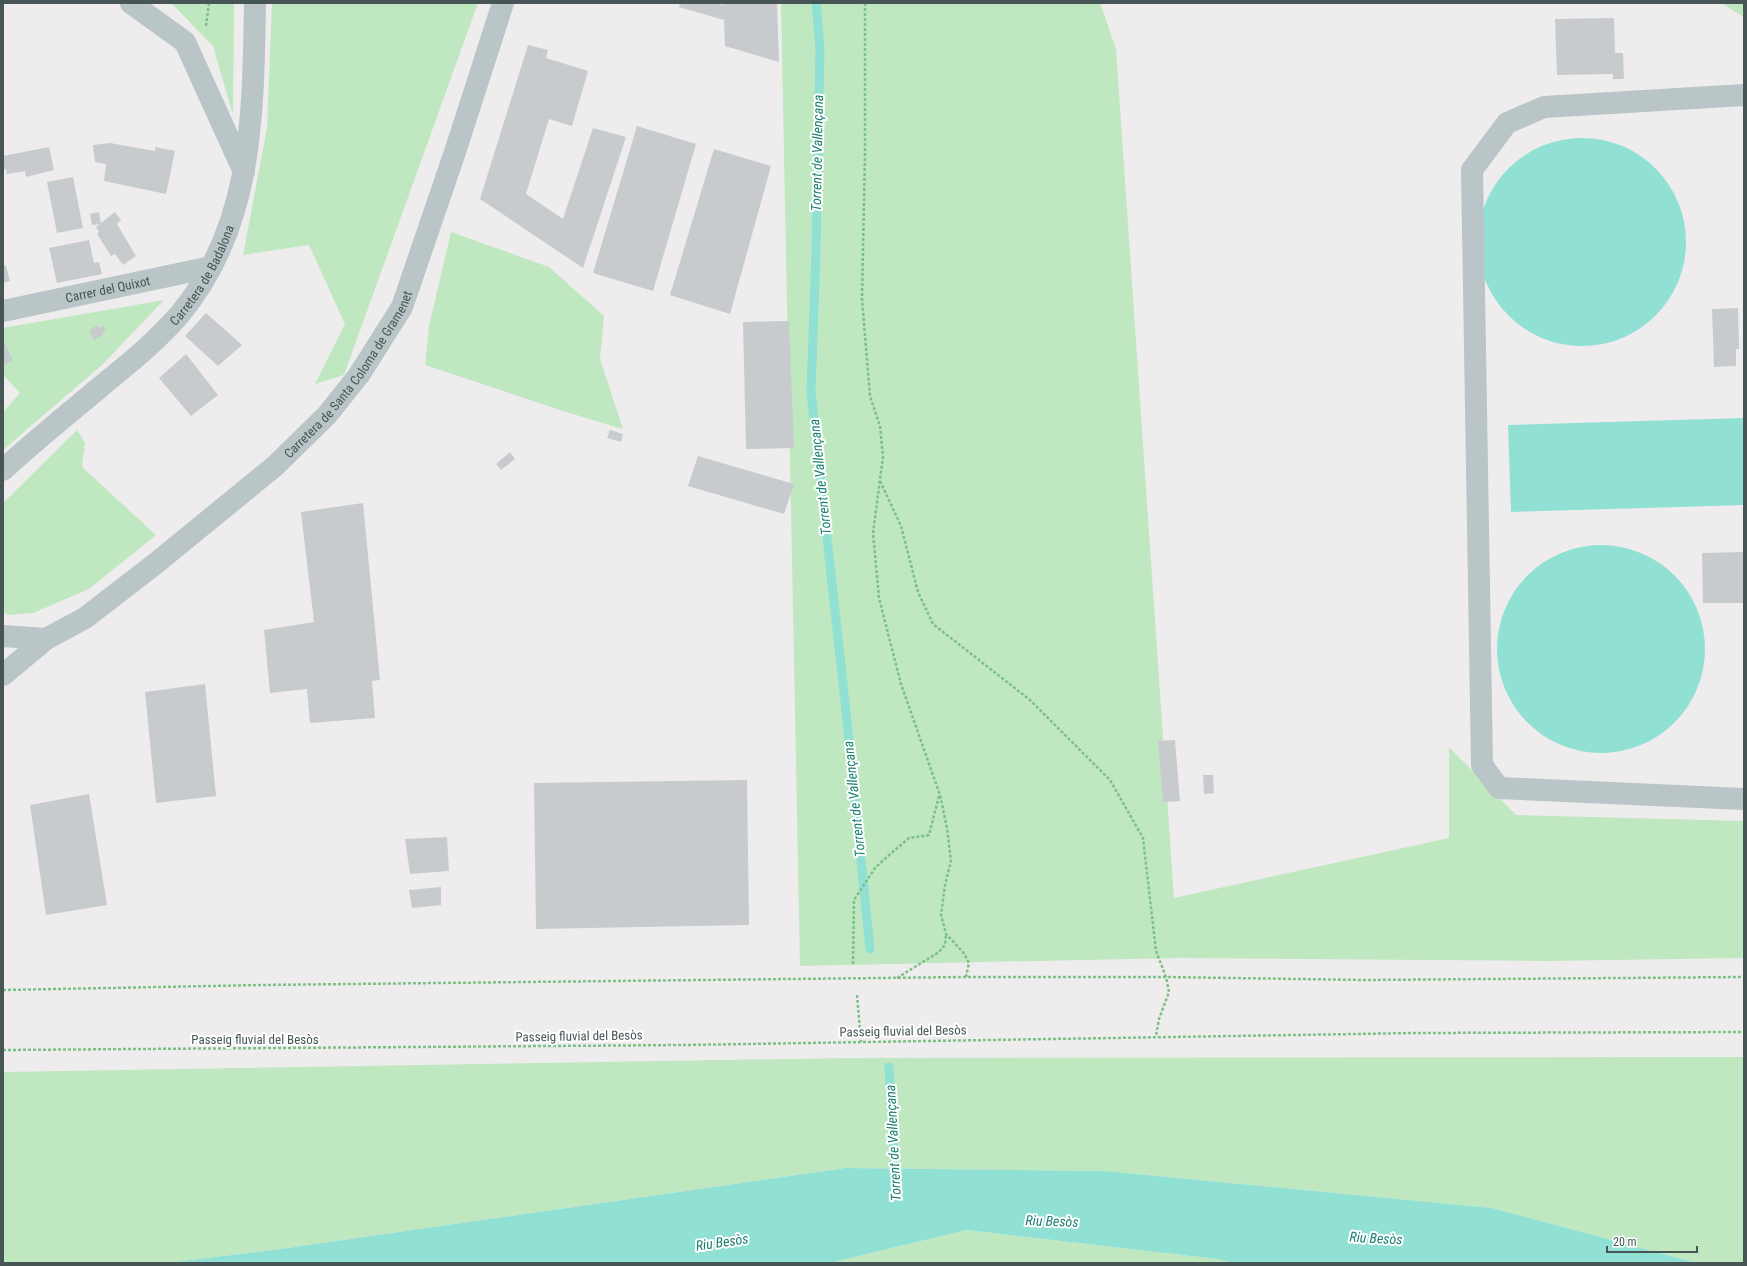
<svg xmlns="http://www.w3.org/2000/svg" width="1747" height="1266" font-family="'Roboto Condensed',sans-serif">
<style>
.green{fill:#bfe8c0}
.water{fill:#91e0d4}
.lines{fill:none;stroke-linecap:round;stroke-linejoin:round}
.stream{stroke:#91e0d4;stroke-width:9}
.building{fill:#c7cbcd}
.path{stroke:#7bc186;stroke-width:2.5;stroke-dasharray:3 2;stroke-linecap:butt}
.minor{stroke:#b9c5c7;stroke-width:22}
.labels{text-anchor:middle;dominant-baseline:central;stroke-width:4;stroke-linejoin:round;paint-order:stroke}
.street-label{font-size:13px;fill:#475557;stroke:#fff}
.water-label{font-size:14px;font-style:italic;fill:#1b8072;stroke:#fff}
</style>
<rect width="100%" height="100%" fill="#efeced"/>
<path class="green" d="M171,3H234L233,115L213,46Z
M272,3H478L344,375L315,384L345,324L309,245L243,255L267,128Z
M781,3H1100L1116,49L1174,898L1449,838V747L1516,815L1744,821V958L1547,961L1177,958L800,966Z
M1721,3H1744V17Z
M451,232L549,267L604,316L600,359L623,429L566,412L425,365L429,326Z
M164,300L103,364L3,450V412L20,393L3,375V328Z
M77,430L85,443L82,467L156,535L89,589L33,613L8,615L3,612V503Z
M1744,1057V1263H1697L1492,1208L1105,1171L845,1168L281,1249L166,1263H3V1072L845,1058Z
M967,1230L1217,1259L1232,1263H829Z"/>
<path class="water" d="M1478 242a104 104 0 1 1 208 0a104 104 0 1 1-208 0Z
M1744,418V505L1511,512L1508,425Z
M1497 649a104 104 0 1 1 208 0a104 104 0 1 1-208 0Z
M845,1168L1105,1171L1492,1208L1697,1263H1232L1217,1259L967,1230L829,1263H166L281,1249Z"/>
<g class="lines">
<path class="stream" d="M816,3L820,48L816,252L811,392L845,702L870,949
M889,1067L895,1179"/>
</g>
<path class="building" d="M680,3H716L723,5V3H777L779,62L725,46L724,20L679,7Z
M1614,18L1615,53H1623L1624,79H1613V74L1557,75L1555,19Z
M528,45L548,50L546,58L588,71L572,126L549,119L526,194L563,219L593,128L626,137L583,268L480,199Z
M637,126L696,144L653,291L593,273Z
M110,143L155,151V147L175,151L166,194L104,181L106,164L95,162L93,145Z
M49,147L54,170L26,177L25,171L7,174L6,169L3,170V156Z
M714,149L771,166L730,314L670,295Z
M73,177L83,228L57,233L47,182Z
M99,212L101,224L92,225L90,214Z
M115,212L121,220L117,224L136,256L123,265L115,254L111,256L97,234L99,232L96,227Z
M89,240L94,263L99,262L102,274L57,283L49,248Z
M6,265L10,281L3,283V266Z
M1738,308L1739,349H1736V366L1714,367L1712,309Z
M206,313L242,345L218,366L185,336Z
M789,321L794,448L746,449L743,322Z
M98,325L99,328L103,326L106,331L102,333L103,335L94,340L89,330Z
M5,344L13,360L3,365V345Z
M186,354L218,395L191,416L159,378Z
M610,430L623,434L621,442L607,438Z
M510,452L515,459L501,470L496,464Z
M698,456L794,484L784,514L688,486Z
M363,503L380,680L372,681L375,718L310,723L307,689L270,693L264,630L314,622L301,512Z
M1744,552V603H1703L1702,553Z
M205,684L216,796L156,803L145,692Z
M1175,740L1180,801L1163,802L1158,741Z
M1203,775H1213L1214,793L1204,794Z
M747,780L749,925L536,929L534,783Z
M89,794L107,905L46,915L30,805Z
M447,837L449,871L410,874L405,839Z
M441,887V905L412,908L409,890Z"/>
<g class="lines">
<path class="path" d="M865,3V153L862,299L870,396L880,426L883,457L873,533L879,598L901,684L940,795L947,828L951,861L945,885L941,915L946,934L963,952L969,963L966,977
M206,26L209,3
M880,481L901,526L918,592L933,624L1030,700L1110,780L1143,838L1156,951L1166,977L1169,992L1159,1019L1156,1036
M853,964L854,900L875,868L888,856L909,838L929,835L939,796
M897,978L939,952L945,945L946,935
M3,990L262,985L966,977H1166L1365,980L1744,977
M857,995L861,1042
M3,1050L685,1045L1415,1033L1744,1032"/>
<g class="minor">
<path d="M131,3L185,42L244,172"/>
<path d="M1744,95L1544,107L1507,123L1472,170L1482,765L1499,788L1744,799"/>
<path id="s1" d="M3,311L211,267"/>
<path id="s2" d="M3,470C34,441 67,415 99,388C127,365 156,342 180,314C254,225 253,112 255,3"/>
<path d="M3,636L46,639"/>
<path id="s3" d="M3,675L46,639L85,618L155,564L275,466L327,415L359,375L402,307L456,149L503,3"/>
</g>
</g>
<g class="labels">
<g class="street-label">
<text stroke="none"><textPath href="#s2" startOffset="281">Carretera de Badalona</textPath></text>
<text stroke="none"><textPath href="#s1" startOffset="107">Carrer del Quixot</textPath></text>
<text stroke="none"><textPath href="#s3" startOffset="462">Carretera de Santa Coloma de Gramenet</textPath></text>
<text transform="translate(903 1031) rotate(-1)">Passeig fluvial del Besòs</text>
<text transform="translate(579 1036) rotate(-1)">Passeig fluvial del Besòs</text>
<text x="255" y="1039">Passeig fluvial del Besòs</text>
</g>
<g class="water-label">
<text transform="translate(817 153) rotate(-89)">Torrent de Vallençana</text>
<text transform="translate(820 477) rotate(-96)">Torrent de Vallençana</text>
<text transform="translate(854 799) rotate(-96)">Torrent de Vallençana</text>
<text transform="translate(893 1143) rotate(-93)">Torrent de Vallençana</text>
<text transform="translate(1052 1221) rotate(2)">Riu Besòs</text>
<text transform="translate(1376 1238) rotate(3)">Riu Besòs</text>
<text transform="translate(722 1242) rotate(-8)">Riu Besòs</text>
</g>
</g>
<rect width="1747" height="1266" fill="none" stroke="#475557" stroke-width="8"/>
<path d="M1607 1246v6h90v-6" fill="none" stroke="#475557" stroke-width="2"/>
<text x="1613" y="1246" font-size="12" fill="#475557" stroke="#ffffff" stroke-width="3" paint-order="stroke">20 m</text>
</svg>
